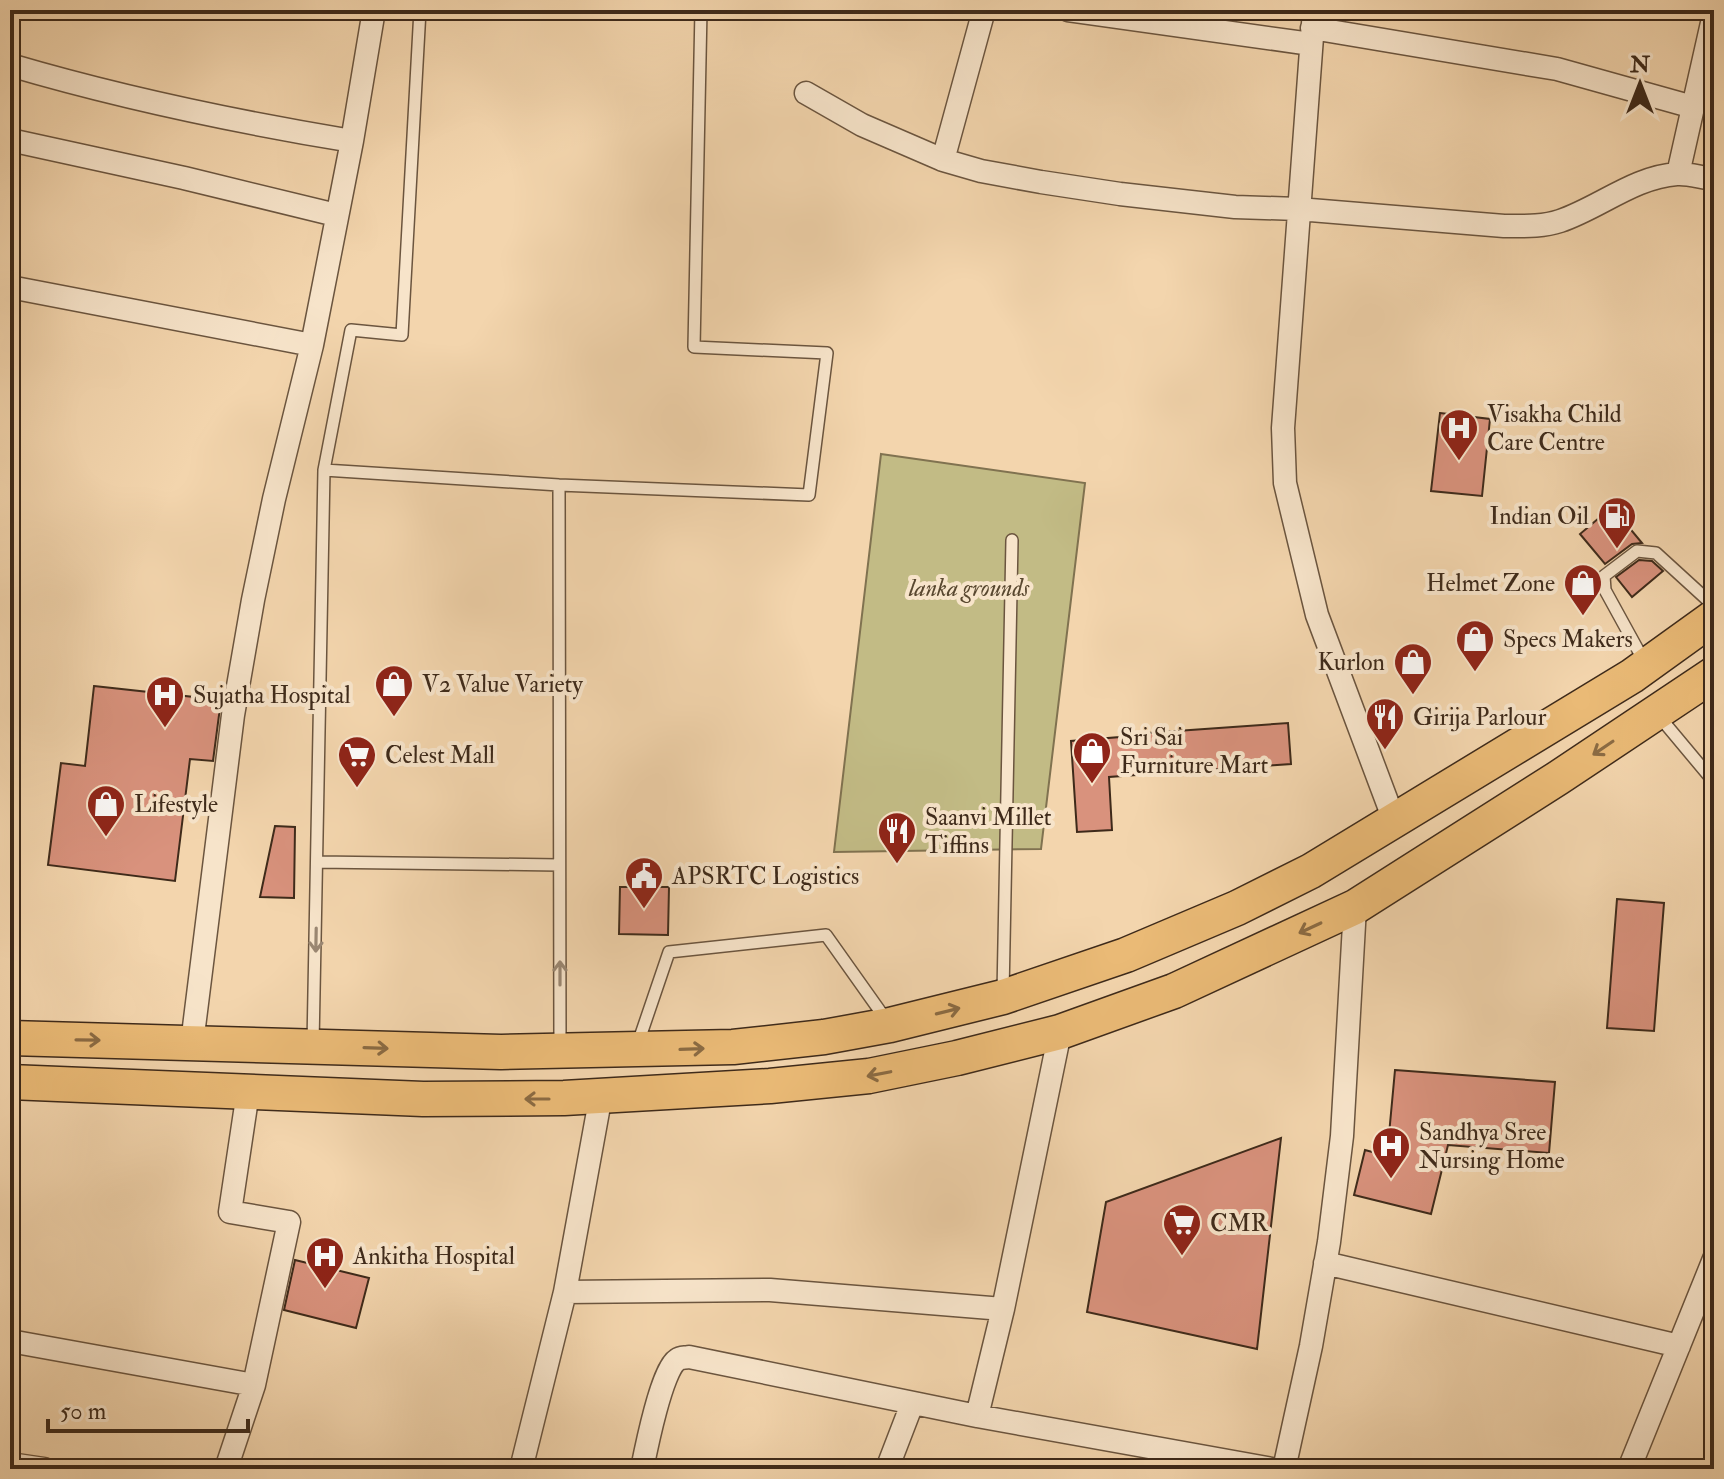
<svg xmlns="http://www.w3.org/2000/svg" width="1724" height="1479" font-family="'IM FELL Double Pica',serif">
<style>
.green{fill:#c2bb85;stroke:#807250;stroke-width:2}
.building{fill:#d9927d;stroke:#3e2a1a;stroke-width:2}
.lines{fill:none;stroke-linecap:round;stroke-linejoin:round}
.lane-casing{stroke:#6b553f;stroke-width:14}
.street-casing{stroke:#6b553f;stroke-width:25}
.primary-casing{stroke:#3e2a1a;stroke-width:37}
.lane{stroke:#f7e4ca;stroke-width:11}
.street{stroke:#f7e4ca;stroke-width:22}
.primary{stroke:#eaba76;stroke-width:34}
.oneway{stroke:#8b6b43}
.oneway2{stroke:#9a8772}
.labels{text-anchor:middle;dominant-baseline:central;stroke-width:8;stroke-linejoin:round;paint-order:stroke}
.poi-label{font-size:24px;fill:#3e2a1a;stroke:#f7e4ca;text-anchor:start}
.park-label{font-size:24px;font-style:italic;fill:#58472f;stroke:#f7e4ca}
</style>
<rect width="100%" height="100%" fill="#f3d5ad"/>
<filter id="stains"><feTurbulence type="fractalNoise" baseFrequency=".0025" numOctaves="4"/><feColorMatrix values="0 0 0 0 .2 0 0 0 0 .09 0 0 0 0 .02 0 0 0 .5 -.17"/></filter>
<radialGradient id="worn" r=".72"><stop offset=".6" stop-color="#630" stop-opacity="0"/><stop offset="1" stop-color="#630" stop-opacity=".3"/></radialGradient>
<path class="green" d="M881,454L1085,483L1041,849L834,852Z"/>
<path class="building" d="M1440,413L1490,419L1482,496L1431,491Z
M1612,507L1642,543L1632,544L1605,564L1580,534Z
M1639,560L1652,561L1663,571L1632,597L1616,577Z
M94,686L221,700L213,761L190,759L175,881L48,865L61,763L85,766Z
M1288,723L1291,764L1109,777L1112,830L1077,832L1071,741L1120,737V735Z
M275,826L295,827L294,898L260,897Z
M620,887H669L668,935L619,934Z
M1617,899L1664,903L1654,1031L1607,1028Z
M1395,1070L1555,1082L1549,1153L1448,1145L1431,1214L1354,1195L1365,1150L1387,1156Z
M1281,1138L1257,1349L1087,1312L1106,1202Z
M295,1260L369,1278L356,1328L284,1310Z"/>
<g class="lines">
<g class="lane-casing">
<path id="lane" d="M324,470L351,330L402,335L420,10
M559,485L560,1048
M1644,661L1605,590L1604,576L1637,551L1656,553L1714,606
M1658,715L1714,782
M317,862L559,865
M1003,993L1012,540
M313,1044L324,470L559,485L809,495L827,353L694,347L701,10
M637,1046L669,952L826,935L887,1021"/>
</g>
<g class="street-casing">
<path id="street" d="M1068,10L1311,44
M1314,10L1283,428L1285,483L1317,615L1394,820
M1312,28L1557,69L1693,107
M10,65C122,98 237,122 352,141
M806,93L862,125L943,160L981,171L1041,182L1120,194L1235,207L1298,209L1504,226C1523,226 1542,227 1560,221C1599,208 1634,177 1677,174C1688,173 1702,178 1714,179
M10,140L184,178L336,215
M943,160L984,10
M1678,174L1714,14
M10,287L312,345
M192,1043L233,715L253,600L274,499L312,345L352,141L374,10
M1325,1263L1679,1346
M565,1292L601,1095
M1003,1309L1060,1032
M10,1341L254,1385L289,1222L230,1212L248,1092
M10,1464L44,1469
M226,1469L254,1385
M521,1469L565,1292L770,1290L1003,1309L977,1416L1272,1469
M642,1469C646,1449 662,1369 677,1360C681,1357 684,1358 689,1357L977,1416
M887,1469L912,1404
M1284,1469L1311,1346L1329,1242L1342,1136L1355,907
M1629,1469L1714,1259"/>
</g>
<g class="primary-casing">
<path id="primary" d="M10,1038L501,1052L733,1047L824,1037L890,1025L1003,997L1126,955L1237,908L1311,871L1632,676L1714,617
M10,1082L423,1099L564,1098L770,1086L869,1076L957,1058L1060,1032L1174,991L1355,907L1558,778L1714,674"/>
</g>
<use href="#lane" class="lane"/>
<use href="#street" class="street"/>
<use href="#primary" class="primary"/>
</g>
<defs><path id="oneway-shaft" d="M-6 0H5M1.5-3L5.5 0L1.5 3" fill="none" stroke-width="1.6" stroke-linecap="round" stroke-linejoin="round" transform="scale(2)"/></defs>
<g class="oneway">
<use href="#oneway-shaft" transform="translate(1603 748) rotate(146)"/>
<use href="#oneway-shaft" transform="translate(1310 928) rotate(155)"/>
<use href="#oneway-shaft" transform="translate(948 1011) rotate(-14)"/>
<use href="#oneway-shaft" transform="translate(88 1040) rotate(1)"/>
<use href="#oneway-shaft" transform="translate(376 1048) rotate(2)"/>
<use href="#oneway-shaft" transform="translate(692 1049) rotate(-2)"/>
<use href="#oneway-shaft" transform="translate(879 1074) rotate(169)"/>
<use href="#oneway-shaft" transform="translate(537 1099) rotate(180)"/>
</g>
<g class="oneway2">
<use href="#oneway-shaft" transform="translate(316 940) rotate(91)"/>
<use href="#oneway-shaft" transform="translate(560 973) rotate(-90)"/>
</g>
<defs>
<g id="hospital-pin" transform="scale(2)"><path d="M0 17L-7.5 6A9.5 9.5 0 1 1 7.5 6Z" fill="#8f2418" stroke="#f7e4ca"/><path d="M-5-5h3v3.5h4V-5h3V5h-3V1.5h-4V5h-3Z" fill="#fff"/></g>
<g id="fuel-pin" transform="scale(2)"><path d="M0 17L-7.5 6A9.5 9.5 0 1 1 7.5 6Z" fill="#8f2418" stroke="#f7e4ca"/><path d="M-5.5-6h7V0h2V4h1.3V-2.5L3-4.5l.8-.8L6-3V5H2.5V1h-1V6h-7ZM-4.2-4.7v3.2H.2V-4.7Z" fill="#fff"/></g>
<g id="shop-pin" transform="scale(2)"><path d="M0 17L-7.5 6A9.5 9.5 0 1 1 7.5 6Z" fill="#8f2418" stroke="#f7e4ca"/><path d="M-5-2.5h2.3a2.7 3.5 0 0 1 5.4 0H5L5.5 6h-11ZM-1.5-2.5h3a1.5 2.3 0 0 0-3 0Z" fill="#fff"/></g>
<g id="restaurant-pin" transform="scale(2)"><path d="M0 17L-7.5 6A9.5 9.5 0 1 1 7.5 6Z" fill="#8f2418" stroke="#f7e4ca"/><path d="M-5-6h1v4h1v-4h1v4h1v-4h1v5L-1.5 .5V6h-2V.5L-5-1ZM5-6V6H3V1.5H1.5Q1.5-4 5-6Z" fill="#fff"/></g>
<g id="supermarket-pin" transform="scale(2)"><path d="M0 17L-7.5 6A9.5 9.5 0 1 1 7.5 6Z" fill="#8f2418" stroke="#f7e4ca"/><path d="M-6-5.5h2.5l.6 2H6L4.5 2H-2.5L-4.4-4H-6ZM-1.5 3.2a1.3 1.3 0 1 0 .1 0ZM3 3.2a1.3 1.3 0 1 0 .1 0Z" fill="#fff"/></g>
<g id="civic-pin" transform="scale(2)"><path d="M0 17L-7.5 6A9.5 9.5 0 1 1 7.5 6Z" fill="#8f2418" stroke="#f7e4ca"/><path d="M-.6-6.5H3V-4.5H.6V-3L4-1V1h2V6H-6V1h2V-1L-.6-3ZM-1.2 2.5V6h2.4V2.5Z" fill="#fff"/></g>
</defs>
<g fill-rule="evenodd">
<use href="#hospital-pin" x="1459" y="428"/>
<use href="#fuel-pin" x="1617" y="516"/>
<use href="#shop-pin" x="1583" y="583"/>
<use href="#shop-pin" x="1475" y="639"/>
<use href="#shop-pin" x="1413" y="662"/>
<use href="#shop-pin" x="394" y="684"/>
<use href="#hospital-pin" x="165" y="695"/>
<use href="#restaurant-pin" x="1385" y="717"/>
<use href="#shop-pin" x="1092" y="751"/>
<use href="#supermarket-pin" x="357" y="755"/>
<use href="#shop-pin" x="106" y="804"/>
<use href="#restaurant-pin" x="897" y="831"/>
<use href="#civic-pin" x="644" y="876"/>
<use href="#hospital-pin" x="1391" y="1146"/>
<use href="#supermarket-pin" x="1182" y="1223"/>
<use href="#hospital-pin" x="325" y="1256"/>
</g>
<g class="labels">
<g class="poi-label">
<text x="1487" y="414">Visakha Child<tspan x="1487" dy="28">Care Centre</tspan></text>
<text x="1589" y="516" text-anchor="end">Indian Oil</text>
<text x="1555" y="583" text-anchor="end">Helmet Zone</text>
<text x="1503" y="639">Specs Makers</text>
<text x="1385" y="662" text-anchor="end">Kurlon</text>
<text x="422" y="684">V2 Value Variety</text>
<text x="193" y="695">Sujatha Hospital</text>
<text x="1413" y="717">Girija Parlour</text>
<text x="1120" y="737">Sri Sai<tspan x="1120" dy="28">Furniture Mart</tspan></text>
<text x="385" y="755">Celest Mall</text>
<text x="134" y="804">Lifestyle</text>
<text x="925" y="817">Saanvi Millet<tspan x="925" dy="28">Tiffins</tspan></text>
<text x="672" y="876">APSRTC Logistics</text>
<text x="1419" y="1132">Sandhya Sree<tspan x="1419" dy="28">Nursing Home</tspan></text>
<text x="1210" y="1223">CMR</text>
<text x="353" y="1256">Ankitha Hospital</text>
</g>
<g class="park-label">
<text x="969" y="588">lanka grounds</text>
</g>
</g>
<rect width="1724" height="1479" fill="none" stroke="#f3d5ad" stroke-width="40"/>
<rect x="12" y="12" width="1700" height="1455" fill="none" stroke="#3e2a1a" stroke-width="4"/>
<rect x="20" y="20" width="1684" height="1439" fill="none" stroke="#3e2a1a" stroke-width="2"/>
<g transform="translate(1640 84)" stroke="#f7e4ca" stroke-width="6" paint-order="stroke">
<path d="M0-6L14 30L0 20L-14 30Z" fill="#3e2a1a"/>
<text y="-12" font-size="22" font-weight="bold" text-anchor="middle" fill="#3e2a1a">N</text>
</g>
<path d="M48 1419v12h200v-12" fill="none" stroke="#3e2a1a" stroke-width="4"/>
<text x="60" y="1419" font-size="24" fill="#3e2a1a" stroke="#f7e4ca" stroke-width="6" paint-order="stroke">50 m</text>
<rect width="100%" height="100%" filter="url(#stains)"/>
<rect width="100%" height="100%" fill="url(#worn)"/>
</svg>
